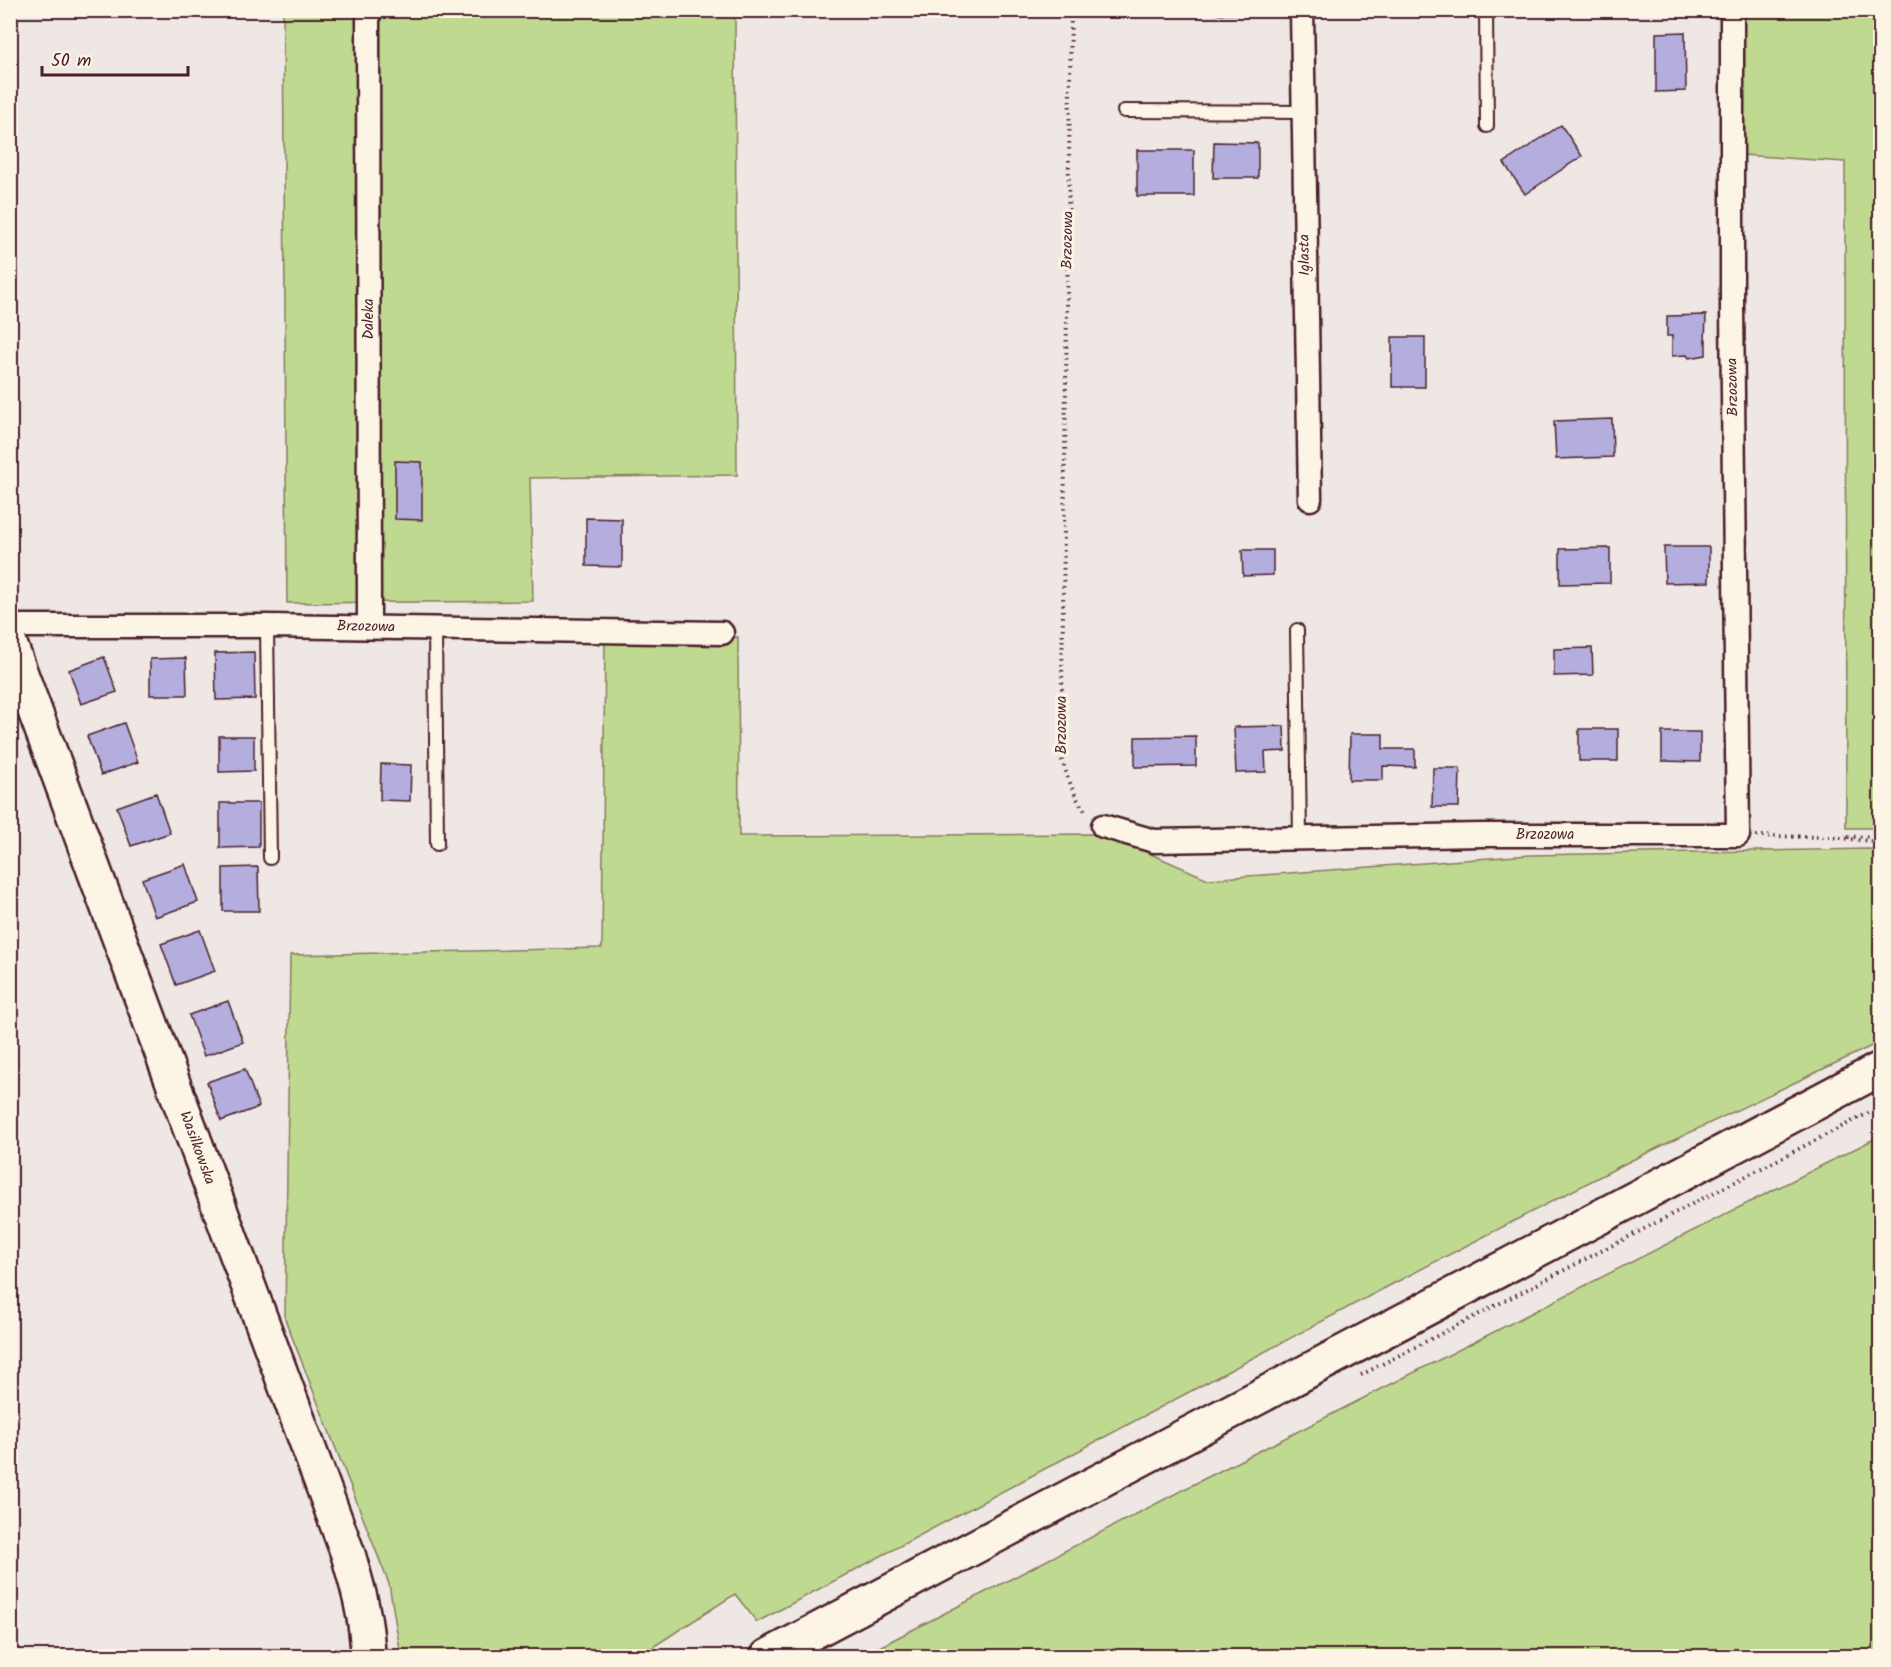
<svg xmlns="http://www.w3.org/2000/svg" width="1891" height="1667" font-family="Kalam,sans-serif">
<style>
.green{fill:#c0d990;stroke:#857c5e;stroke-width:1.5}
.building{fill:#b4aedf;stroke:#4a1f2b;stroke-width:1.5}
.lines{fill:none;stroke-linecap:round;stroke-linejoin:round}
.lane-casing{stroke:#4a1f2b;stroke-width:16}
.street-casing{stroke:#4a1f2b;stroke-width:27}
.secondary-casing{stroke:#4a1f2b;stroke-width:38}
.path{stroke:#4a1f2b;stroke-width:4;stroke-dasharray:1.5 4.5;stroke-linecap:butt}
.lane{stroke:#fcf5e5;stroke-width:12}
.street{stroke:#fcf5e5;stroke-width:22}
.secondary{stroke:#fcf5e5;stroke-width:33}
.labels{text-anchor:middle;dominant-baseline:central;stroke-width:6;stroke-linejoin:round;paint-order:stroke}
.street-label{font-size:15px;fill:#4a1f2b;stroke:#fcf5e5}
</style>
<rect width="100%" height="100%" fill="#eee7e4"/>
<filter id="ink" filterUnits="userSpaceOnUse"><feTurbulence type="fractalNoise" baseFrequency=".0167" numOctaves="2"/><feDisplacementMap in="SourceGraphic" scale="12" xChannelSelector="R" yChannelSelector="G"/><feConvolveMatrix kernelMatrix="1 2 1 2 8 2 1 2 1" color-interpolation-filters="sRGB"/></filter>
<g filter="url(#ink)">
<path class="green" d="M283,11H735L737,475L530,478L533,601L287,603Z
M1744,11H1880V828H1846L1845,162L1742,155Z
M738,637L739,836L1105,834L1208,879L1530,855L1870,849L1880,852V1042L1628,1162L1379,1291L757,1622L735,1594L639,1656H401L389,1584L285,1319L290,955L602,948L605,640Z
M1880,1136V1656H862L1200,1481Z"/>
<path class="building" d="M1216,10H1269V14H1216Z
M1685,32L1686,91L1656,92V33Z
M1561,125L1582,156L1525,194L1504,163Z
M1214,142L1258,143V178H1213Z
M1137,150H1194V196H1137Z
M1706,315L1705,341L1706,340V355L1689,358L1687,355L1672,356V336H1667V316Z
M1392,337H1425V387H1392Z
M1612,419L1613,457L1556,459L1554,421Z
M395,461L422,462V520L395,519Z
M586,518L622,519V567L586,566Z
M1664,547H1709V582L1665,583Z
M1610,548V583L1560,584V549Z
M1242,550H1273V575L1243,576Z
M1592,648L1593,675L1554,676V649Z
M254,652L255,699L216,700L215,653Z
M104,657L117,692L81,704L69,670Z
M186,658L187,695H150V659Z
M124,723L138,762L101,775L87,736Z
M1284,726L1285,751L1265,752L1266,772L1236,773L1234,727Z
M1579,729H1618V761H1579Z
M1662,732H1700V762L1662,761Z
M1350,734H1383V749H1415V767L1383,766V780H1349Z
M219,736H254V771L219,772Z
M1196,736V766L1135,767V737Z
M381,764L411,765L410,801L380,800Z
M1433,768H1460L1459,807H1432Z
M156,793L170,833L131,846L117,807Z
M220,803H259V847L220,848Z
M185,864L198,902L155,917L142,879Z
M258,867L259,911H223V868Z
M200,930L215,971L176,985L161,944Z
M228,1001L243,1042L204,1056L189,1015Z
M245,1069L259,1107L221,1121L207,1082Z"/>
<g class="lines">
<g class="lane-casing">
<path id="lane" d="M1486,10L1487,126
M1124,111L1302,112
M267,626L270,858
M435,628L437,844
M1297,630L1300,838"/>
</g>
<g class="street-casing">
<path id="street" d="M368,10L369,627
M1302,10L1310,499
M10,626H267L722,633
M1103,826L1154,841L1482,835H1738L1732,307V10"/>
</g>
<g class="secondary-casing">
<path id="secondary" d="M10,644L348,1554C358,1588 367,1620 368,1656
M768,1656L1880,1069"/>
</g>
<path class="path" d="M1071,10L1061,758C1067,773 1075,803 1088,813
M1756,836L1831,837L1880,842
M1848,837L1880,836
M1361,1375L1880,1107"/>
<use href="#lane" class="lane"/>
<use href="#street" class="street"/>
<use href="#secondary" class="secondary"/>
</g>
</g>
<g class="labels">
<g class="street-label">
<text transform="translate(1068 240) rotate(-89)">Brzozowa</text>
<text transform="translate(1305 255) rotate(-91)">Iglasta</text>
<text transform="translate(369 319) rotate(-90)">Daleka</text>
<text transform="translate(1733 387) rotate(-91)">Brzozowa</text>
<text transform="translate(366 627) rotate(1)">Brzozowa</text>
<text transform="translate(1062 725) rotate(-90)">Brzozowa</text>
<text x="1545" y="835">Brzozowa</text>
<text transform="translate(197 1148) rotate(70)">Wasilkowska</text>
</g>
</g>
<rect width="1891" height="1667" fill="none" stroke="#fcf5e5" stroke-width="36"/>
<rect x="18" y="18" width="1855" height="1631" fill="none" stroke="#4a1f2b" stroke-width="2" filter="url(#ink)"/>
<path d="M42 66v9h146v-9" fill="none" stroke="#4a1f2b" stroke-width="3"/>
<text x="51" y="66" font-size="18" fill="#4a1f2b" stroke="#fcf5e5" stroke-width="4.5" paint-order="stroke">50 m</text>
</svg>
